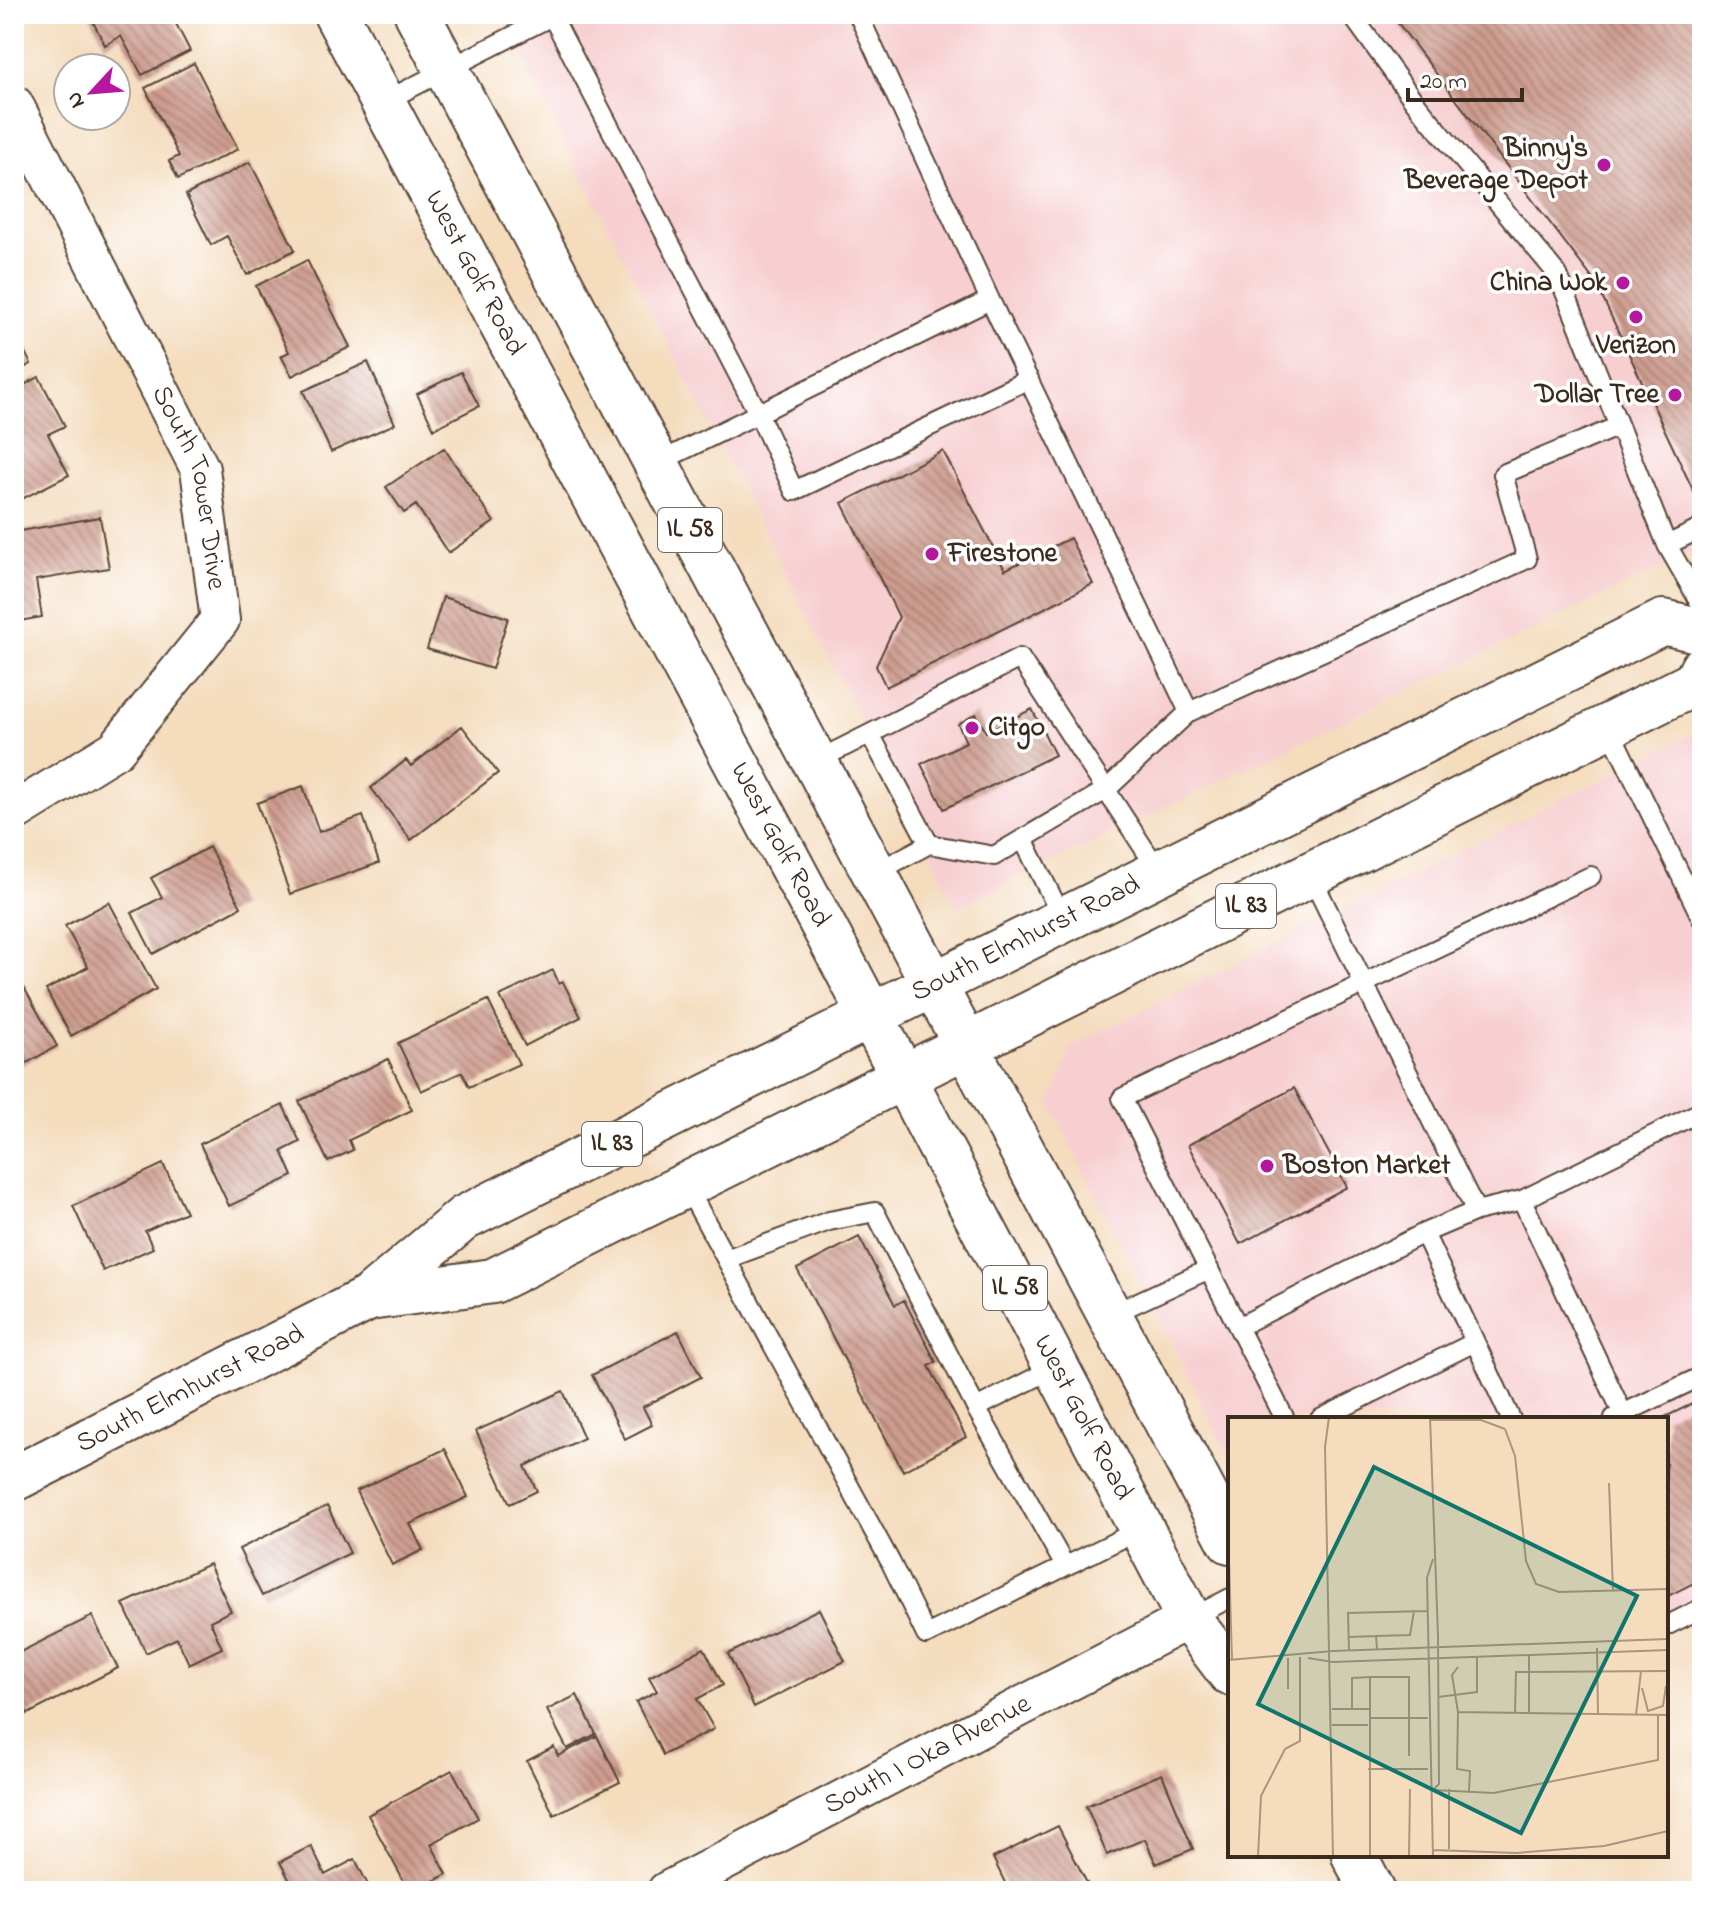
<svg xmlns="http://www.w3.org/2000/svg" width="1716" height="1905" font-family="'Indie Flower',sans-serif">
<style>
.built{fill:#f7cfd1}
.building{fill:url(#building-back-hatch)}
.lines{fill:none;stroke-linecap:round;stroke-linejoin:round}
.service-casing{stroke:#574536;stroke-width:22}
.minor-casing{stroke:#574536;stroke-width:42}
.primary-casing{stroke:#574536;stroke-width:48}
.service{stroke:#fff;stroke-width:18}
.minor{stroke:#fff;stroke-width:38}
.primary{stroke:#fff;stroke-width:44}
.poi-dot{fill:#b5179e;stroke:#fff;stroke-width:3}
.labels{text-anchor:middle;dominant-baseline:central;stroke-width:7;stroke-linejoin:round;paint-order:stroke}
.shield{fill:#fff;stroke:#766a62;stroke-width:2}
.shield-label{font-size:26px;font-weight:bold;fill:#3b2a1e}
.poi-label{font-size:28px;font-weight:bold;fill:#3b2a1e;stroke:#fff;text-anchor:end}
.street-label{font-size:28px;fill:#3b2a1e;stroke:#fff}
.inset-road{fill:none;stroke:#aa957d;stroke-width:2}
.view{fill:#0f766e;fill-opacity:0.15;stroke:#0f766e;stroke-width:4}
.inset-edge{fill:none;stroke:#3b2a1e;stroke-width:4}
</style>
<defs>
<pattern id="building-back-hatch" width="6" height="6" patternUnits="userSpaceOnUse" patternTransform="scale(2)"><rect width="6" height="6" fill="#cd9c8f"/><path d="M-1 5l2 2M0 0l6 6M5-1l2 2" fill="none" stroke="#a87f74"/></pattern>
</defs>
<rect width="100%" height="100%" fill="#fff"/>
<filter id="ink" filterUnits="userSpaceOnUse"><feTurbulence type="fractalNoise" baseFrequency=".0125" numOctaves="2"/><feDisplacementMap in="SourceGraphic" scale="16" xChannelSelector="R" yChannelSelector="G"/><feConvolveMatrix kernelMatrix="1 2 1 2 8 2 1 2 1" color-interpolation-filters="sRGB"/></filter>
<filter id="wash" filterUnits="userSpaceOnUse"><feTurbulence type="fractalNoise" baseFrequency=".006" numOctaves="4" result="noise"/><feDisplacementMap in="SourceGraphic" scale="32" xChannelSelector="R" yChannelSelector="G"/><feGaussianBlur stdDeviation="1.8" result="paint"/><feColorMatrix in="noise" values="0 0 0 0 0 0 0 0 0 0 0 0 0 0 0 0 0 1.4 0 .05"/><feComposite in="paint" operator="in"/></filter>
<g filter="url(#wash)">
<rect width="100%" height="100%" fill="#f4dcbd"/>
<path class="built" d="M499,14H1702V548L957,908Z
M1702,729V1615L1666,1631V1419H1230V1458L1050,1105L1072,1046Z"/>
<g id="blocks">
<path class="building" d="M89,14H171L190,51L142,75L121,36L105,45Z
M1391,14H1702V509L1595,282Z
M194,63L238,149L178,179L169,161L179,156L145,88Z
M250,162L295,250L247,275L227,236L211,245L186,195Z
M307,260L350,347L292,376L281,356L289,352L256,286Z
M14,331L31,364L14,373Z
M368,362L395,424L331,452L303,391Z
M461,372L479,406L434,429L417,394Z
M39,377L65,426L48,434L69,475L20,500L14,489V390Z
M444,448L494,522L448,553L416,505L404,513L386,487Z
M943,451L1005,570L1070,538L1093,584L886,687L876,666L899,617L842,503Z
M100,517L109,568L36,580L42,617L14,622V532Z
M443,597L508,618L492,669L427,649Z
M1032,709L1055,755L944,809L921,764L966,742L958,724L976,714L986,732Z
M462,726L498,773L411,840L371,788L406,760L411,766Z
M303,786L319,832L363,816L379,863L290,894L257,803Z
M209,847L241,907L153,954L132,913L162,897L151,878Z
M109,902L156,989L71,1036L46,990L88,967L65,926Z
M14,970L57,1046L14,1070Z
M553,970L559,984L563,982L581,1017L525,1046L500,996Z
M488,1000L519,1064L469,1087L462,1072L421,1091L398,1043Z
M388,1059L412,1110L349,1140L353,1150L328,1162L299,1101Z
M1294,1088L1347,1187L1240,1244L1188,1145Z
M283,1105L300,1142L282,1151L293,1176L229,1206L200,1144Z
M163,1164L186,1212L145,1231L153,1248L103,1271L73,1206Z
M859,1237L895,1305L904,1300L936,1362L929,1366L966,1437L903,1471L797,1269Z
M678,1331L701,1377L643,1407L652,1425L625,1439L592,1375Z
M563,1391L584,1438L525,1466L537,1491L510,1504L476,1431Z
M1702,1399V1579L1666,1597V1419H1661Z
M445,1449L468,1497L410,1524L423,1550L392,1565L356,1491Z
M327,1506L350,1553L262,1596L239,1549Z
M209,1564L231,1611L210,1621L222,1648L189,1664L177,1638L146,1653L123,1604Z
M819,1609L845,1661L754,1707L728,1654Z
M92,1616L118,1668L28,1714L14,1687V1655Z
M704,1648L723,1685L697,1699L714,1729L663,1755L636,1702L657,1691L649,1677Z
M577,1695L596,1734L567,1749L547,1710Z
M597,1736L620,1782L554,1815L527,1761L554,1747L558,1756Z
M452,1770L478,1818L431,1844L447,1874L415,1891H409L368,1815Z
M1162,1774L1193,1849L1156,1864L1145,1839L1107,1855L1086,1806Z
M1058,1826L1091,1891H1039L1036,1886L1027,1891H1009L993,1858Z
M311,1846L325,1875L355,1859L371,1891H295L280,1862Z"/>
</g>
</g>
<g filter="url(#ink)">
<use href="#blocks" fill-opacity="0" stroke="#574536" stroke-width="2"/>
<g class="lines">
<g class="service-casing">
<path id="service" d="M551,14L758,413L794,491L1029,379
M858,14L990,300L1189,712L1527,559L1503,474L1619,426
M1351,14L1414,101L1558,275L1667,545L1702,606
M383,102L556,14
M655,464L990,300
M1667,545L1702,528
M1608,726L1702,919
M870,734L929,844L873,874
M814,762L1020,658L1160,873
M1023,839L1064,921
M929,844L994,856L1106,790L1189,712
M1310,874L1476,1211
M686,1185L891,1563L926,1635L1141,1529
M1522,1200L1623,1414
M1424,1233L1511,1419
M726,1259L829,1221L875,1212L976,1408
M1110,1315L1209,1269
M1238,1327L1122,1098L1591,876
M1056,1367L976,1408L1065,1566
M1614,1418L1702,1376
M1285,1419L1238,1327L1424,1233L1476,1211L1522,1200L1702,1111
M1320,1419L1475,1342
M1189,1619L1230,1598
M1666,1626L1702,1608"/>
</g>
<g class="minor-casing">
<g id="minor">
<path id="s1" d="M14,105L200,469L220,620L116,749L14,812"/>
<path id="s2" d="M667,1891L1189,1619"/>
</g>
</g>
<g class="primary-casing">
<g id="primary">
<path id="s3" d="M336,14L849,974L1189,1619L1230,1673"/>
<path d="M417,14L1230,1541"/>
<path d="M369,1298L493,1281L1695,683L1702,669"/>
<path id="s4" d="M14,1479L369,1298L464,1218L1663,622L1702,631"/>
<path d="M1354,1855L1373,1891"/>
</g>
</g>
<use href="#service" class="service"/>
<use href="#minor" class="minor"/>
<use href="#primary" class="primary"/>
</g>
</g>
<g class="poi-dot">
<circle cx="1604" cy="165" r="8"/>
<circle cx="1623" cy="283" r="8"/>
<circle cx="1636" cy="317" r="8"/>
<circle cx="1675" cy="395" r="8"/>
<circle cx="932" cy="554" r="8"/>
<circle cx="972" cy="728" r="8"/>
<circle cx="1267" cy="1166" r="8"/>
</g>
<g class="labels">
<g class="shield">
<rect x="658" y="508" width="64" height="44" rx="6"/>
<rect x="1216" y="884" width="60" height="44" rx="6"/>
<rect x="582" y="1122" width="60" height="44" rx="6"/>
<rect x="983" y="1266" width="64" height="44" rx="6"/>
</g>
<g class="shield-label">
<text x="690" y="530">IL 58</text>
<text x="1246" y="906">IL 83</text>
<text x="612" y="1144">IL 83</text>
<text x="1015" y="1288">IL 58</text>
</g>
<g class="poi-label">
<text x="1588" y="149">Binny's<tspan x="1588" dy="32">Beverage Depot</tspan></text>
<text x="1607" y="283">China Wok</text>
<text x="1636" y="346" text-anchor="middle">Verizon</text>
<text x="1659" y="395">Dollar Tree</text>
<text x="948" y="554" text-anchor="start">Firestone</text>
<text x="988" y="728" text-anchor="start">Citgo</text>
<text x="1283" y="1166" text-anchor="start">Boston Market</text>
</g>
<g class="street-label">
<text stroke="none"><textPath href="#s3" startOffset="294">West Golf Road</textPath></text>
<text stroke="none"><textPath href="#s1" startOffset="424">South Tower Drive</textPath></text>
<text stroke="none"><textPath href="#s3" startOffset="942">West Golf Road</textPath></text>
<text stroke="none"><textPath href="#s4" startOffset="1150">South Elmhurst Road</textPath></text>
<text stroke="none"><textPath href="#s4" startOffset="198">South Elmhurst Road</textPath></text>
<text stroke="none"><textPath href="#s3" startOffset="1590">West Golf Road</textPath></text>
<text stroke="none"><textPath href="#s2" startOffset="294">South I Oka Avenue</textPath></text>
</g>
</g>
<g transform="translate(1228 1417)">
<rect width="440" height="440" fill="#f4dcbd"/>
<path class="inset-road" d="M101,0L97,30L105,440M202,0L210,219L211,367L205,373M202,3H253L277,12M277,12L287,39L298,144L308,167L331,175L440,172M381,66L385,174M0,109L4,243M205,142L199,161L205,440M148,219L182,218L186,194M121,220L148,219L149,232M369,231L370,297M121,233L120,196L199,194M301,238V295M60,241V272M80,241L105,245L440,233M0,243L105,234L440,222M230,250L224,258L230,295M142,260H181V339M414,271L420,294L435,289L438,269M210,280L249,275V240M104,292H142M124,292V261L142,260V440M287,295L288,255L440,254M408,298L413,254M142,301H200M104,308H140M140,352H200M205,373L266,376L430,343V298M241,374L242,354L229,352L230,295L440,298M221,432V372M205,433L288,436L376,429L440,414M30,440L33,379L57,332L72,324V240M181,440L182,372"/>
<path class="view" d="M146,50L409,179L293,416L30,287Z"/>
<rect width="440" height="440" class="inset-edge"/>
</g>
<rect width="1716" height="1905" fill="none" stroke="#fff" stroke-width="48"/>
<g transform="translate(92 92) rotate(244)"><circle r="38" fill="#ffffff" stroke="#b1aaa5" stroke-width="2"/>
<path d="M0-6L14 30L0 20L-14 30Z" fill="#b5179e"/>
<text y="-12" font-size="22" font-weight="bold" text-anchor="middle" fill="#3b2a1e">N</text>
</g>
<path d="M1408 88v12h114v-12" fill="none" stroke="#3b2a1e" stroke-width="4"/>
<text x="1420" y="88" font-size="24" fill="#3b2a1e" stroke="#ffffff" stroke-width="6" paint-order="stroke">20 m</text>
</svg>
